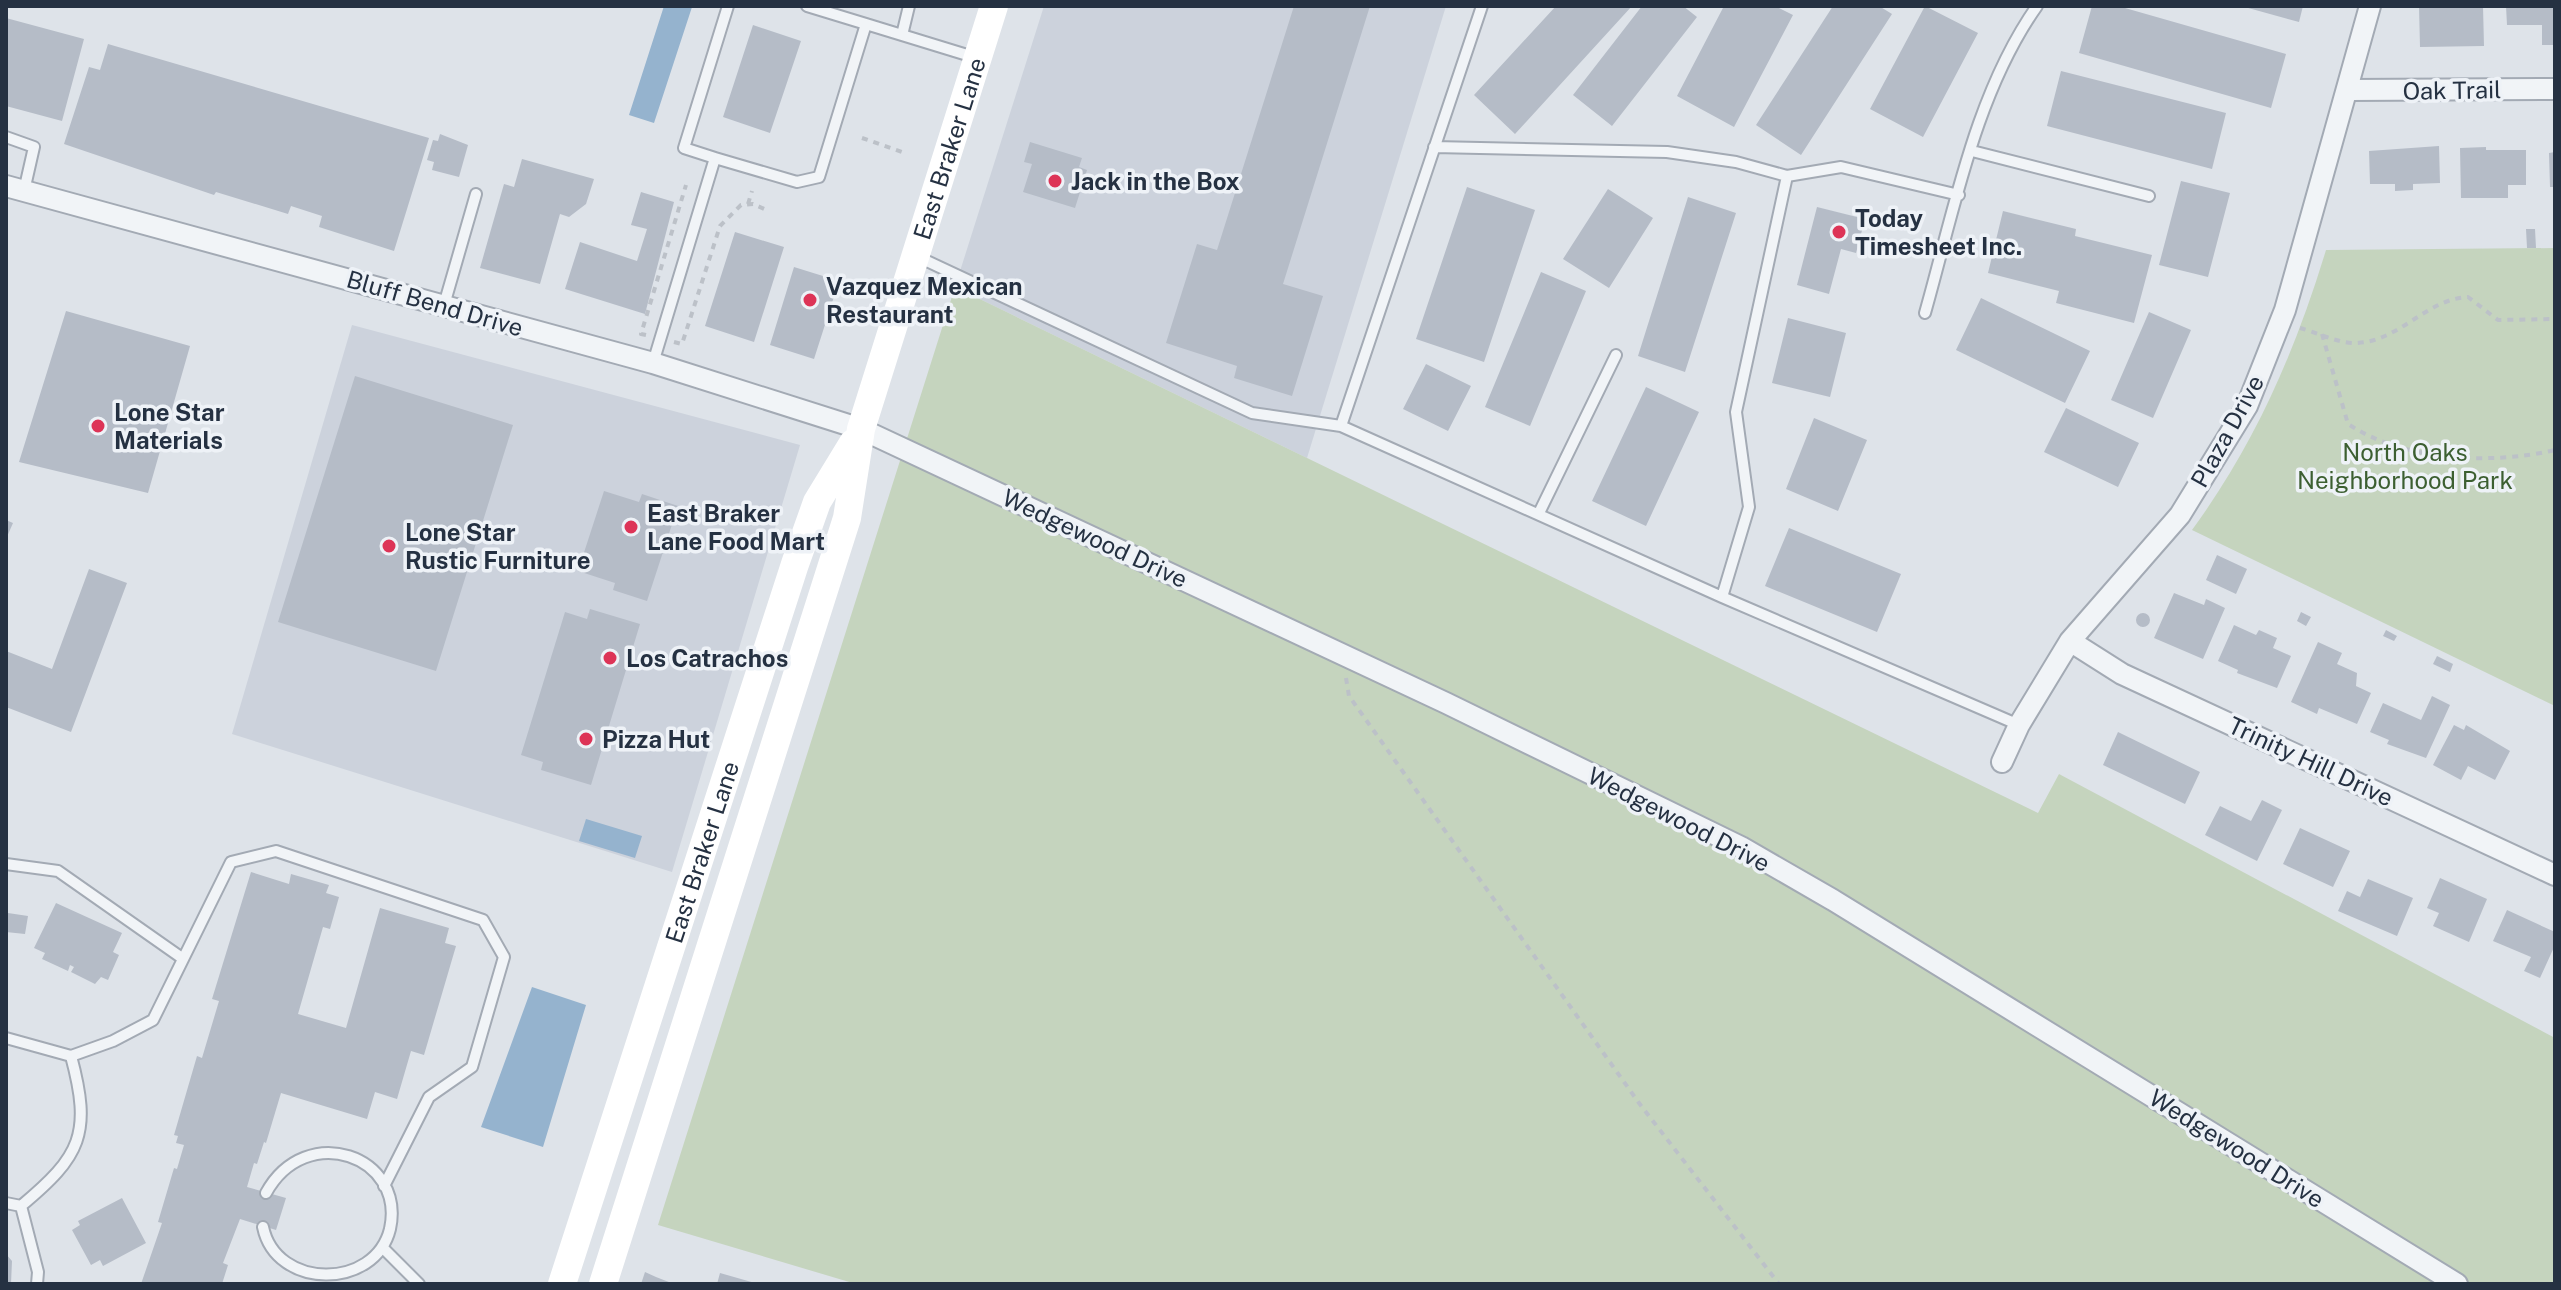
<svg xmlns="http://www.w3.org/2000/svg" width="2561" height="1290" font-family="'Public Sans',sans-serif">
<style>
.built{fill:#ccd2dc}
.green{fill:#c5d4be}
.water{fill:#95b3ce}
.building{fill:#b5bcc7}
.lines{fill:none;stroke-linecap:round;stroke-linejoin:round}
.lane-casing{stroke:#a3aab4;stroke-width:14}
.street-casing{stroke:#a3aab4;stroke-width:24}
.path{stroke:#bcc1c8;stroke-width:4;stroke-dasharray:6 6;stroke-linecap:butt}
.lane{stroke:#f1f4f7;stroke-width:10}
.street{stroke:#f1f4f7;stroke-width:20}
.secondary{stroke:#fff;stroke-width:28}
.poi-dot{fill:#dd3457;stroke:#eef2f7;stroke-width:3}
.labels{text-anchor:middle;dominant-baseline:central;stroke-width:7;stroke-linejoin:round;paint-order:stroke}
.street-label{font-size:24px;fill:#253142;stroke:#eef2f7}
.poi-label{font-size:24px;font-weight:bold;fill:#253142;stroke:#eef2f7;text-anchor:start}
.park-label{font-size:24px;fill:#3c5f31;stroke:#eef2f7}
</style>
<rect width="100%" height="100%" fill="#dee3e9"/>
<path class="built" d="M1044,6H1446L1307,458L955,287Z
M352,325L800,445L672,872L232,734Z"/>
<path class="green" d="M2555,248V706L2192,530C2255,444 2295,352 2326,250Z
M955,287L2038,813L2059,774L2555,1038V1284H856L658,1225Z"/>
<path class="water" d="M664,6L692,7L654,123L629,115Z
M586,819L642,836L635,858L579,841Z
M532,987L586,1005L543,1147L481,1127Z"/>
<path class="building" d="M1294,6H1370L1283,284L1323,296L1292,396L1234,378L1237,366L1166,343L1197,244L1217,250Z
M1556,6H1632L1515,134L1474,95Z
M1642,6H1683L1697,17L1612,126L1573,95Z
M1724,6H1775L1793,15L1734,127L1677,96Z
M1833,6H1879L1892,14L1801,155L1756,125Z
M1925,6L1978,33L1923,137L1870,109Z
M2092,6H2118L2286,54L2271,108L2079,53Z
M2241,6H2303L2299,22Z
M2419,6H2483L2484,46L2420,47Z
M2506,6H2555V45H2542V25H2507Z
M6,18L84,39L62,121L6,106Z
M753,25L801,41L770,133L723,117Z
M108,44L429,138L394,251L319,227L322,216L291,206L288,214L216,192L214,195L64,144L89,67L100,70Z
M2061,71L2226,113L2212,169L2047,126Z
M440,134L468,145L459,177L432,170L434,162L427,160L433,140L438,141Z
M1030,142L1082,158L1079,167L1087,170L1075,208L1023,192L1032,164L1024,162Z
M2439,146L2440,183L2413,184V190L2395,191V184H2370L2369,151Z
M2486,147V150H2526V185H2508V198H2461L2460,148Z
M2555,152V187H2550L2549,153Z
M522,159L594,179L586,204L569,217L560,214L540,284L480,268L504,184L514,187Z
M2181,181L2230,193L2208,277L2159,265Z
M1467,187L1535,210L1484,362L1416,339Z
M1608,189L1653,218L1609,288L1563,259Z
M641,192L674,202L645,314L565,289L580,242L637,261L647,229L631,225Z
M1688,197L1736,213L1685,372L1638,356Z
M1817,207L1865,219L1856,253L1841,249L1829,294L1797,285Z
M2003,211L2076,229L2075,236L2152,255L2134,323L2056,303L2059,291L1988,273Z
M2526,229H2535L2536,248H2527Z
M735,232L784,247L754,342L705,326Z
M794,267L839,281L814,359L770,345Z
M1541,272L1586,291L1530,426L1485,407Z
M1981,298L2090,351L2065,403L1956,350Z
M66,311L190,346L148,493L19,462Z
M2149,312L2191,330L2153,418L2111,400Z
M1788,318L1846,333L1830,397L1772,383Z
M1426,364L1471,386L1448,431L1403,409Z
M355,376L513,425L436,671L278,622Z
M1646,387L1699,412L1646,526L1592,501Z
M2066,408L2139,443L2118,487L2044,452Z
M1814,418L1867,440L1838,511L1786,489Z
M604,491L639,502L642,494L678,506L647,601L613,590L615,583L578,571Z
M6,520L13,523L6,539Z
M1789,528L1901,574L1877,632L1765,586Z
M2217,555L2247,569L2236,594L2206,580Z
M89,569L127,583L71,732L6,707V651L52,669Z
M2174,593L2204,605L2206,599L2225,608L2203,659L2154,638Z
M590,609L640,624L591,785L541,770L543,762L521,755L565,612L587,619Z
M2301,612L2311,617L2306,626L2297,621Z
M2136 620a7 7 0 1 1 14 0a7 7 0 1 1-14 0Z
M2234,625L2256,635L2259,630L2277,638L2273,648L2291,656L2277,688L2237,673L2238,670L2218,661Z
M2386,630L2397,636L2394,641L2383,636Z
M2318,642L2342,653L2337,664L2357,673L2356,686L2371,693L2357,724L2319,708L2317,714L2291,702Z
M2437,656L2453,664L2450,672L2433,664Z
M2432,696L2450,705L2426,758L2387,744L2389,740L2370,732L2383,703L2421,720Z
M2454,725L2464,730L2466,725L2510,751L2495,780L2468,766L2461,780L2433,765Z
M2118,732L2200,772L2185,804L2103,765Z
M2262,800L2282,810L2257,861L2205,835L2220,806L2251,821Z
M2300,828L2350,851L2333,887L2283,864Z
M251,872L289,884L291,874L329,885L326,893L339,897L330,929L323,927L298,1014L346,1028L380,908L449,928L445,943L456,946L424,1055L411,1051L397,1099L375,1092L367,1119L281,1093L266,1143L264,1142L257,1164L254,1163L247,1187L286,1198L276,1230L240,1219L223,1263L228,1265L222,1284H141L162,1223L158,1222L174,1168L177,1169L184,1145L176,1143L178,1136L174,1135L197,1056L202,1058L219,1001L212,999Z
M2440,878L2487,899L2469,942L2433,926L2439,913L2427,908Z
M2368,879L2413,898L2397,936L2338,911L2347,891L2360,897Z
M56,903L122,933L113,952L119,955L108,980L101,977L95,984L71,972L74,967L70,965L68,971L42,959L45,953L34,948Z
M2507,910L2555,932V945L2540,978L2524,971L2531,957L2493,941Z
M8,913L28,916L25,934L6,932Z
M122,1198L146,1243L103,1266L100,1260L91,1265L72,1230L80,1225L78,1221Z
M6,1254L12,1261L11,1284H6Z
M645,1272L656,1277L674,1284H641Z
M720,1273L755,1283V1284H717Z"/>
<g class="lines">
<g class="lane-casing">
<path id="lane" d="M807,6L866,24
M902,35L909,6
M6,137L34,147L24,191
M1434,147L1667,152L1736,162L1787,176L1841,167L1959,195
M1972,151L2149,196
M715,158L684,148L728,6
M916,256L1252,413L1341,426L1722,597L2019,725
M444,305L476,194
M1925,313C1954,211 1975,94 2037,6
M653,363L715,158L797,182L819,177L866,24L977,58
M1341,426L1482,6
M1539,513L1616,355
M1722,597L1749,507L1736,412L1787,176
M6,864L58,871L182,958
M6,1038L71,1056L113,1041L153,1020L231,862L276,851L483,920L504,957L472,1067L429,1097L384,1186
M6,1203L21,1206C81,1156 92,1134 71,1056
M21,1206L38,1272L37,1284
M263,1227C276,1290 375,1290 390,1229C406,1156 306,1120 266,1193
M383,1248L419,1284"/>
</g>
<g class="street-casing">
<path id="street" d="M2349,90L2555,89
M6,186L653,363L861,429L1446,703L1741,847L1833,900L2457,1284
M2070,641L2122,674L2555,875
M2002,762L2019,725L2070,641L2180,515L2247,406L2285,310L2370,6"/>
</g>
<path class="path" d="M862,138L902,152
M748,204L752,191
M2300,328C2316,332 2337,343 2354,343C2399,343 2425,299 2468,297L2498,320L2555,319
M2322,334L2348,424C2404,461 2490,465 2555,450
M646,335L641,334L686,185
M674,342L682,344L720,226L741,205L753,204L769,211
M1346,678L1349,696L1639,1103L1779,1284"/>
<use href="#lane" class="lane"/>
<use href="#street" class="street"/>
<g class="secondary">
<path id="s1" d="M562,1284L795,564L817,502L853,443"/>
<path id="s2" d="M603,1284L847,518L861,429L994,6"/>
</g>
</g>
<g class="poi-dot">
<circle cx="1055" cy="181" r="8"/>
<circle cx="1839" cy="232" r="8"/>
<circle cx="810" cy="300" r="8"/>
<circle cx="98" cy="426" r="8"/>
<circle cx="631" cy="527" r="8"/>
<circle cx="389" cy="546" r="8"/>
<circle cx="610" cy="658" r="8"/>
<circle cx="586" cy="739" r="8"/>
</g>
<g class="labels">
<g class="street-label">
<text transform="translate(2452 90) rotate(-1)">Oak Trail</text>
<text stroke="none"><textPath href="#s2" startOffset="1188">East Braker Lane</textPath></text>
<text transform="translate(435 303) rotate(16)">Bluff Bend Drive</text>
<text transform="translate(2227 431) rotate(-61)">Plaza Drive</text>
<text transform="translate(1095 538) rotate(25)">Wedgewood Drive</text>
<text transform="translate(2311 761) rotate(25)">Trinity Hill Drive</text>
<text transform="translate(1679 819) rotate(27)">Wedgewood Drive</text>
<text stroke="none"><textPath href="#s1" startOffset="454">East Braker Lane</textPath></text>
<text transform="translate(2237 1148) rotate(32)">Wedgewood Drive</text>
</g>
<g class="poi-label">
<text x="1071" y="181">Jack in the Box</text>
<text x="1855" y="218">Today<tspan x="1855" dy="28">Timesheet Inc.</tspan></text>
<text x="826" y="286">Vazquez Mexican<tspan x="826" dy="28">Restaurant</tspan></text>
<text x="114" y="412">Lone Star<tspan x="114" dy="28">Materials</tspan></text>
<text x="647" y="513">East Braker<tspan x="647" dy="28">Lane Food Mart</tspan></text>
<text x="405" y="532">Lone Star<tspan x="405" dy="28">Rustic Furniture</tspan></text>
<text x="626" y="658">Los Catrachos</text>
<text x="602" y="739">Pizza Hut</text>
</g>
<g class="park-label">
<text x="2405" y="452">North Oaks<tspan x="2405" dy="28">Neighborhood Park</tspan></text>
</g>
</g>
<rect width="2561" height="1290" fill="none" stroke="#253142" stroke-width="16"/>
</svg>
